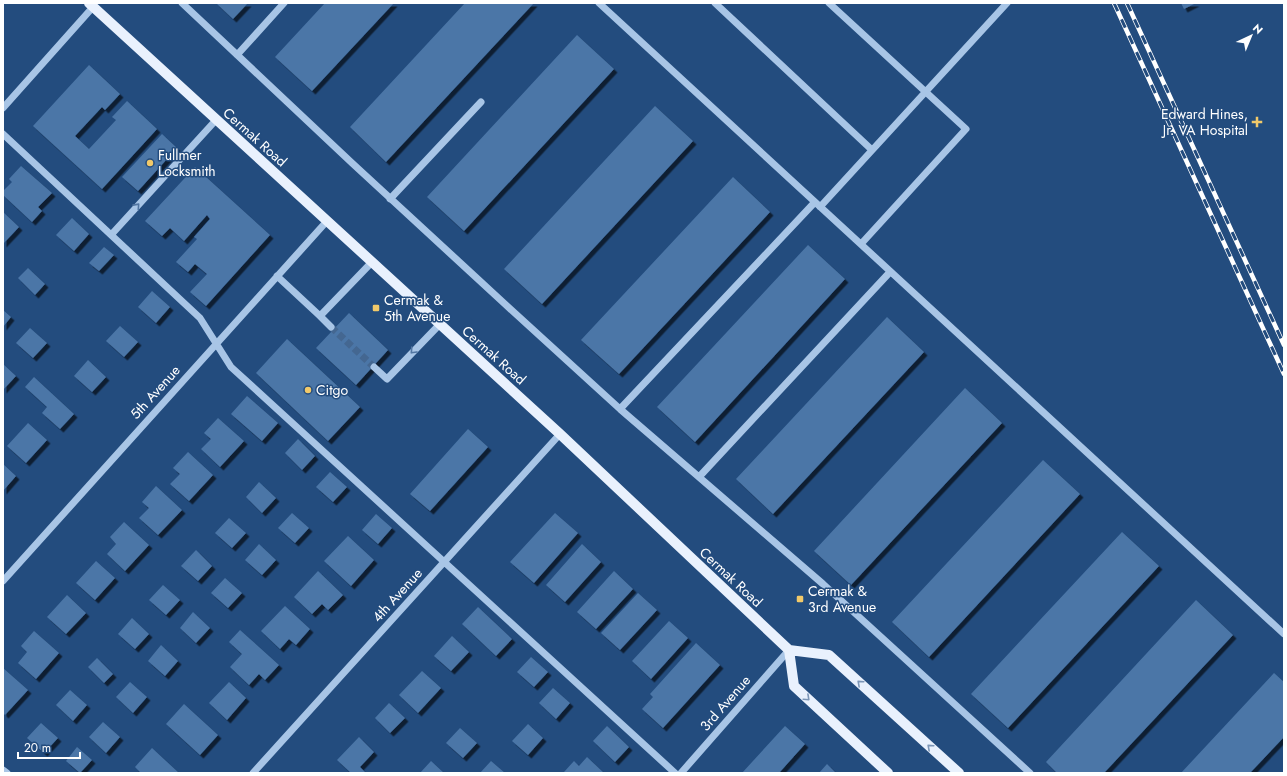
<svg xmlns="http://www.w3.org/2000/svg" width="1287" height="776" font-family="Jost,sans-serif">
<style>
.building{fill:#4b76a7;filter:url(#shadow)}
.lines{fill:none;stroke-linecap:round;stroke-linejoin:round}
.minor-tunnel{stroke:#446791;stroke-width:7;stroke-dasharray:7 3.5;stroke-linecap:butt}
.minor{stroke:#a8c5e6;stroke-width:7}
.major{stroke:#e9f1fd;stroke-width:10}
.rail-casing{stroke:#fff;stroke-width:4.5}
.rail{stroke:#234c7e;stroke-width:3;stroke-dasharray:9;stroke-linecap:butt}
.oneway{stroke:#5276a2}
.oneway2{stroke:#7c96b7}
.poi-dot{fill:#f1c96a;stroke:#234c7e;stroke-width:1.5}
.labels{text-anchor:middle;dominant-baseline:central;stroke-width:3;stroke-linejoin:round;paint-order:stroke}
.poi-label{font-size:14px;fill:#fff;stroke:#234c7e;text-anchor:start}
.street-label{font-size:14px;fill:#fff;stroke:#234c7e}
</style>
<defs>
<filter id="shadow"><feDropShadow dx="3.5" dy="3.5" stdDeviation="0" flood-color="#0009"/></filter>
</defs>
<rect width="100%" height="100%" fill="#234c7e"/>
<path class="building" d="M216,3H248L233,19Z
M325,3H394L312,91L275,57Z
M465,3H534L386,162L350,127Z
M1181,3H1196L1184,9Z
M577,35L614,69L464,231L427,197Z
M89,65L120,94L105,110L102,107L75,136L89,149L116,120L112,117L127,101L157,129L102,189L33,126Z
M655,106L693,141L542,304L504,269Z
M162,134L177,148L138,191L122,177Z
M21,166L52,193L38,207L42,211L32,222L3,195V191L12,182L9,179Z
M195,167L270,235L206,306L190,292L207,274L195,264L188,272L176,262L197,239L194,237L210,219L207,215L184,241L170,228L162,236L145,221Z
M733,177L770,212L619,374L581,340Z
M3,212L19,227L3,244Z
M72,218L89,234L74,251L56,235Z
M808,245L845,279L695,442L657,407Z
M104,247L114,255L99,271L89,263Z
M28,268L45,284L35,295L18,278Z
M152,291L170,307L156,323L138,307Z
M3,310L11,317L3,327Z
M349,313L388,350L356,385L316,348Z
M887,317L924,352L773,514L736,479Z
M120,326L138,342L124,357L106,341Z
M30,328L47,343L33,358L16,343Z
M287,339L360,407L328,441L256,373Z
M88,360L106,377L92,392L74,376Z
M3,364L16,376L3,390Z
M34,377L74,414L60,429L42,413L47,407L25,387Z
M965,388L1002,423L851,585L814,551Z
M247,396L278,423L262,441L231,414Z
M218,418L244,441L220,467L201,449L211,439L204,433Z
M28,423L47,440L26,463L7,446Z
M468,429L488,447L430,511L410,494Z
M298,439L315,456L302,470L285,453Z
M188,452L213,475L189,501L170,484L180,474L173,468Z
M1043,460L1080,494L929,657L892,622Z
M3,464L16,476L3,491Z
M330,472L347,487L333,502L316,487Z
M259,482L276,498L262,513L246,497Z
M156,486L182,510L158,535L139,518L149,508L142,502Z
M292,513L309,528L295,543L278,528Z
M555,513L578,533L534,583L510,562Z
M376,514L392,528L378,544L362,530Z
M229,518L246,533L232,548L215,533Z
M124,522L149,545L125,571L107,554L116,544L110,537Z
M1122,532L1159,566L1008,728L971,694Z
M348,536L374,560L351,586L324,561Z
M259,544L276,560L262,575L245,560Z
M582,544L601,562L565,602L546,585Z
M196,550L212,566L198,581L181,566Z
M96,561L115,578L95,600L76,583Z
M318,571L343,595L328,610L322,604L312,614L294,597Z
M614,571L633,589L596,629L577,612Z
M225,578L242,593L228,608L211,593Z
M163,585L180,600L166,615L149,600Z
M638,593L657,610L620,650L601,633Z
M67,595L86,613L66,634L47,617Z
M1196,600L1233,635L1104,773H1057L1046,762Z
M285,606L310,629L296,645L289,639L280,649L261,631Z
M478,607L512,639L496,656L462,624Z
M193,612L210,628L196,643L180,628Z
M132,618L149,634L135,649L118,634Z
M669,621L688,638L651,679L632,661Z
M240,630L279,665L265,680L259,674L249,685L230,667L242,654L229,642Z
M34,631L59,653L36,679L18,663L27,652L21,646Z
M452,636L469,652L451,671L434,656Z
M696,643L720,665L663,728L642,709L653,697L650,694Z
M161,645L178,661L165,676L148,661Z
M531,657L548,672L534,687L517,672Z
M97,658L113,674L104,683L88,667Z
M3,668L28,690L5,715L3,713Z
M422,671L441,688L418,713L399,695Z
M1274,673L1284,682V737L1250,773H1181Z
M130,682L147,697L133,713L116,697Z
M229,682L246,698L227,720L209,703Z
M553,688L570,703L556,719L539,703Z
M70,690L87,705L73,721L56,705Z
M389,703L405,718L390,733L375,718Z
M184,704L218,735L200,755L166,724Z
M103,722L120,737L106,753L89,737Z
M41,723L58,738L44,753L27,738Z
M528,724L543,738L528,755L512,741Z
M607,726L629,747L615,762L593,741Z
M785,726L805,744L779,773H742Z
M460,728L477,743L463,758L446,743Z
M359,737L374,752L360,767L366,773H351L337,760Z
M77,747L92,760L80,773L66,761Z
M152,748L179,773H141L135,767Z
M587,757L604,773H565L564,772L574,761L579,766Z
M431,761L444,773H420Z
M491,761L505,773H480Z
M827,764L836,773H819Z"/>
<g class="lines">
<path class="minor-tunnel" d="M331,327L374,367"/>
<path class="minor" d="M182,3L352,163L506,305L620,409L823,584L1030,773
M599,3L1284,634
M715,3L872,150
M829,3L966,129L861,244
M237,55L284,3
M3,108L93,7
M3,134L200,318L231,367L675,773
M390,199L481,102
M820,207L1007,3
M111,235L216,120
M277,276L320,316
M331,327L320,316L372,262
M374,367L387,379L440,324
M620,409L815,202
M699,477L890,272
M3,581L327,221
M3,770L7,773
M253,773L560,434
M681,773L789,650"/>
<path class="major" d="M89,3L560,434L789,650L829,655L959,773
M789,650L794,686L888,773"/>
<g class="rail-casing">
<path id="rail" d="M1114,3L1284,374
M1127,3L1284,345"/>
</g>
<use href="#rail" class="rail"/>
</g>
<defs><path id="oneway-chevron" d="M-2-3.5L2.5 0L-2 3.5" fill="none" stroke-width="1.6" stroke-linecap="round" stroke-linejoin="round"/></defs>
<g class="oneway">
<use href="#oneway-chevron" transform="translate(137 206) rotate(-48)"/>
<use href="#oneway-chevron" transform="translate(413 351) rotate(133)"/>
</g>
<g class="oneway2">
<use href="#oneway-chevron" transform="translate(860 683) rotate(-138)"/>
<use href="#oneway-chevron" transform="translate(807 698) rotate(43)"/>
<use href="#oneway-chevron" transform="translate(930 747) rotate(-138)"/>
</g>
<g class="poi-dot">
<path d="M1255 116h4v4h4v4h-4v4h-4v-4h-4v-4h4z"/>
<circle cx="150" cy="163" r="4"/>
<rect x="372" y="304" width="8" height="8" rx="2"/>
<circle cx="308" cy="390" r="4"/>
<rect x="796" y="595" width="8" height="8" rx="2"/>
</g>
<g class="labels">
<g class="poi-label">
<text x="1248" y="114" text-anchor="end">Edward Hines,<tspan x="1248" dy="16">Jr. VA Hospital</tspan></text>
<text x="158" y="155">Fullmer<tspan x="158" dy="16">Locksmith</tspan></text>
<text x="384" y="300">Cermak &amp;<tspan x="384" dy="16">5th Avenue</tspan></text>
<text x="316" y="390">Citgo</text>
<text x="808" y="591">Cermak &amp;<tspan x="808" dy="16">3rd Avenue</tspan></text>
</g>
<g class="street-label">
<text transform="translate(255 137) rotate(42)">Cermak Road</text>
<text transform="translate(494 355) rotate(42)">Cermak Road</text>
<text transform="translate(155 392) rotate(-48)">5th Avenue</text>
<text transform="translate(731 577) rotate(43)">Cermak Road</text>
<text transform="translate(397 595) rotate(-48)">4th Avenue</text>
<text transform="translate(725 703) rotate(-49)">3rd Avenue</text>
</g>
</g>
<rect width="1287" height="776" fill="none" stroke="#ffffff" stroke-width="8"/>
<g transform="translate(1251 36) rotate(44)" stroke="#234c7e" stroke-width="3" paint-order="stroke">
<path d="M0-3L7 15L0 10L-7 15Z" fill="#ffffff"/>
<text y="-6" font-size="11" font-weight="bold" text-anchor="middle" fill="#ffffff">N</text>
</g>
<path d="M18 752v6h62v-6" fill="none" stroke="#ffffff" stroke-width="2"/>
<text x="24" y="752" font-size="12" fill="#ffffff" stroke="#234c7e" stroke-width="3" paint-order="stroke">20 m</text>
</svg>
